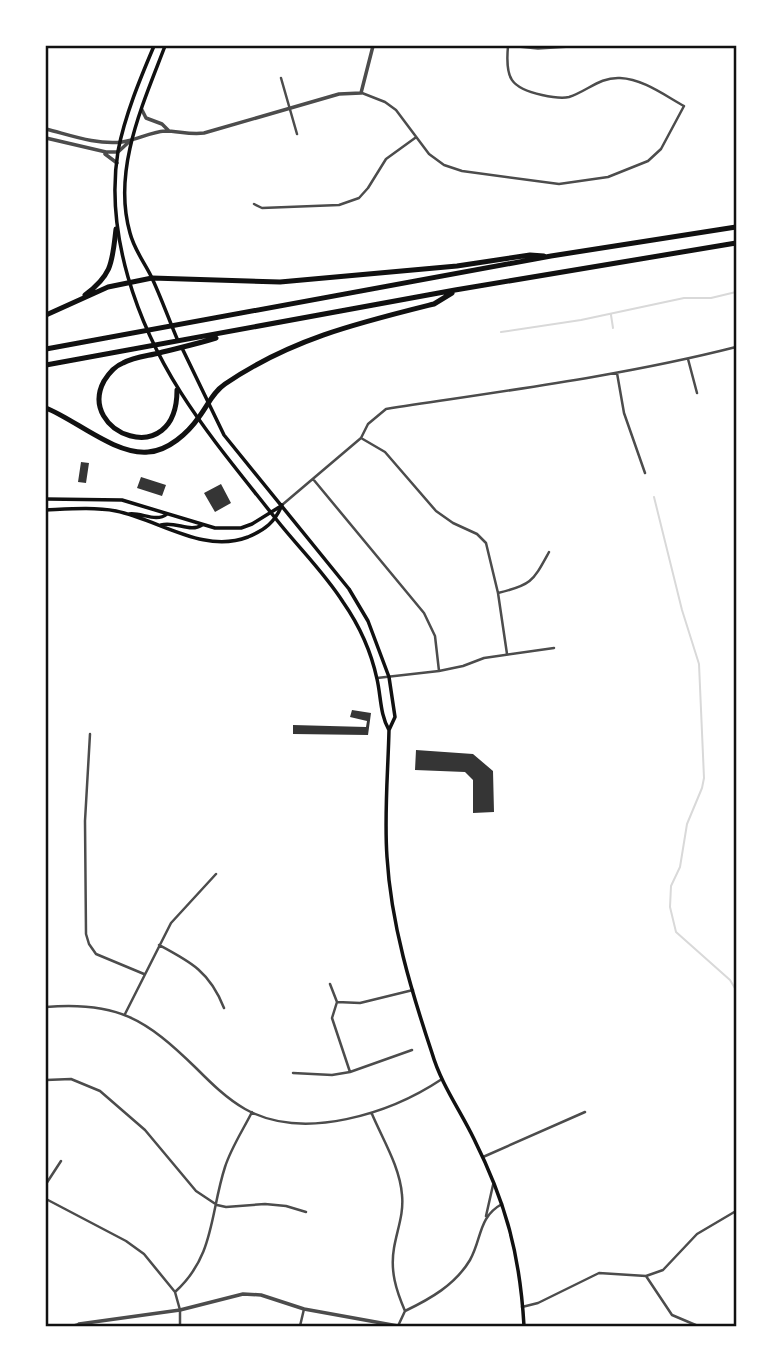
<svg xmlns="http://www.w3.org/2000/svg" width="782" height="1372" font-family="'Nunito Sans',sans-serif">
<style>
.lines{fill:none;stroke-linecap:round;stroke-linejoin:round}
.stream{stroke:#d9d9d9;stroke-width:2}
.building{fill:#353535}
.minor{stroke:#4c4c4c;stroke-width:2.5}
.tertiary{stroke:#4c4c4c;stroke-width:3.5}
.secondary{stroke:#111;stroke-width:3.5}
.motorway{stroke:#111;stroke-width:5}
.neatline{fill:none;stroke:#111;stroke-width:2.5}
</style>
<rect width="100%" height="100%" fill="#fff"/>
<g class="lines">
<path class="stream" d="M611,315L613,328
M501,332L581,320L684,298H711L736,292
M654,497L682,610L699,664L704,778L702,788L687,824L680,867L671,886L670,907L676,932L730,980L736,990"/>
</g>
<path class="building" d="M81,462L89,463L86,483L78,482Z
M141,477L166,485L162,496L137,488Z
M221,484L231,503L215,512L204,493Z
M352,710L371,713L368,735L293,734V725L366,727L367,721L350,717Z
M416,750L473,754L493,771L494,812L473,813V780L465,772L415,770Z"/>
<g class="lines">
<path class="minor" d="M281,78L297,134
M362,93L385,102L396,110L429,154L444,165L462,171L559,184L608,177L648,161L661,149L684,106C664,95 643,79 620,78C599,77 588,91 569,97C561,99 551,97 542,95C510,88 505,78 508,46
M254,204L262,208L339,205L359,198L368,188L386,159L415,138
M688,359L697,393
M617,373L624,413L645,473
M361,438L385,452L436,511L453,523L477,534L486,543L498,593L507,654
M313,479L424,613L435,636L439,671
M282,505L361,438L368,424L386,409C503,391 622,376 736,347
M498,593C532,585 533,581 549,552
M377,678L439,671L463,666L484,658L554,648
M90,734L85,821L86,934L89,944L96,954L144,974
M159,945C191,962 210,972 224,1008
M330,984L337,1002
M46,1007C117,1001 146,1019 196,1068C211,1083 226,1098 245,1109C304,1142 391,1113 442,1079
M125,1014L171,923L216,874
M412,1050L350,1072L332,1018L337,1002L360,1003L413,990
M293,1073L332,1075L350,1072
M46,1080L71,1079L100,1091L145,1130L196,1191L217,1205L226,1207L265,1204L286,1206L306,1212
M372,1114C383,1140 400,1167 402,1195C404,1214 397,1230 394,1248C390,1271 396,1290 405,1311
M483,1157L585,1112
M46,1184L61,1161
M46,1199L126,1241L144,1254L175,1292L180,1310V1326
M486,1216L493,1185
M646,1276L672,1315L698,1326
M175,1292C215,1256 210,1213 225,1167C231,1148 243,1130 252,1112
M522,1307L538,1303L599,1273L646,1276L663,1270L697,1234L736,1211
M72,1326L79,1324
M300,1326L304,1309
M398,1326L405,1311C430,1299 455,1285 470,1260C482,1239 478,1217 502,1204"/>
<path class="tertiary" d="M518,46L538,48L570,46
M142,110L146,118L162,124L169,131
M46,129C70,135 96,145 122,142C137,140 150,132 165,131C178,131 190,135 204,133L339,94L361,93L373,46
M46,138L106,152H118L130,141
M105,154L117,163
M79,1326V1324L180,1310L243,1294L261,1295L304,1309L398,1326"/>
<path class="secondary" d="M154,46C140,79 125,115 118,151C111,194 116,235 128,277C157,377 213,439 276,519C298,547 324,572 343,602C359,625 371,651 377,679C381,696 380,715 389,730
M165,46C143,104 112,170 130,233C134,249 144,262 151,276C161,297 169,320 178,341
M182,348L224,435L349,589L368,621L389,677L395,717L389,730C388,773 384,815 387,857C391,924 411,990 432,1053C441,1084 460,1110 474,1139C506,1203 520,1255 524,1326
M46,499L122,500L215,528H241L252,524L281,506
M46,510C69,509 94,507 116,511C160,520 203,554 248,537C265,530 275,522 282,505
M129,514C141,512 156,523 167,514
M161,525C176,521 190,533 202,525"/>
<path class="motorway" d="M85,295C113,274 112,262 116,229
M46,315L108,287L152,278L280,282L457,266L530,255L544,256
M46,349L551,256L736,227
M46,365L455,290L736,243
M177,390C177,472 76,433 104,381C109,373 115,366 123,363C134,357 147,356 159,353C178,348 197,344 216,338
M46,408C76,420 115,455 148,452C168,451 188,433 199,417C208,405 213,392 225,384C291,339 358,323 434,304L452,293"/>
</g>
<rect width="782" height="1372" fill="none" stroke="#ffffff" stroke-width="94"/>
<rect x="47" y="47" width="688" height="1278" class="neatline"/>
</svg>
